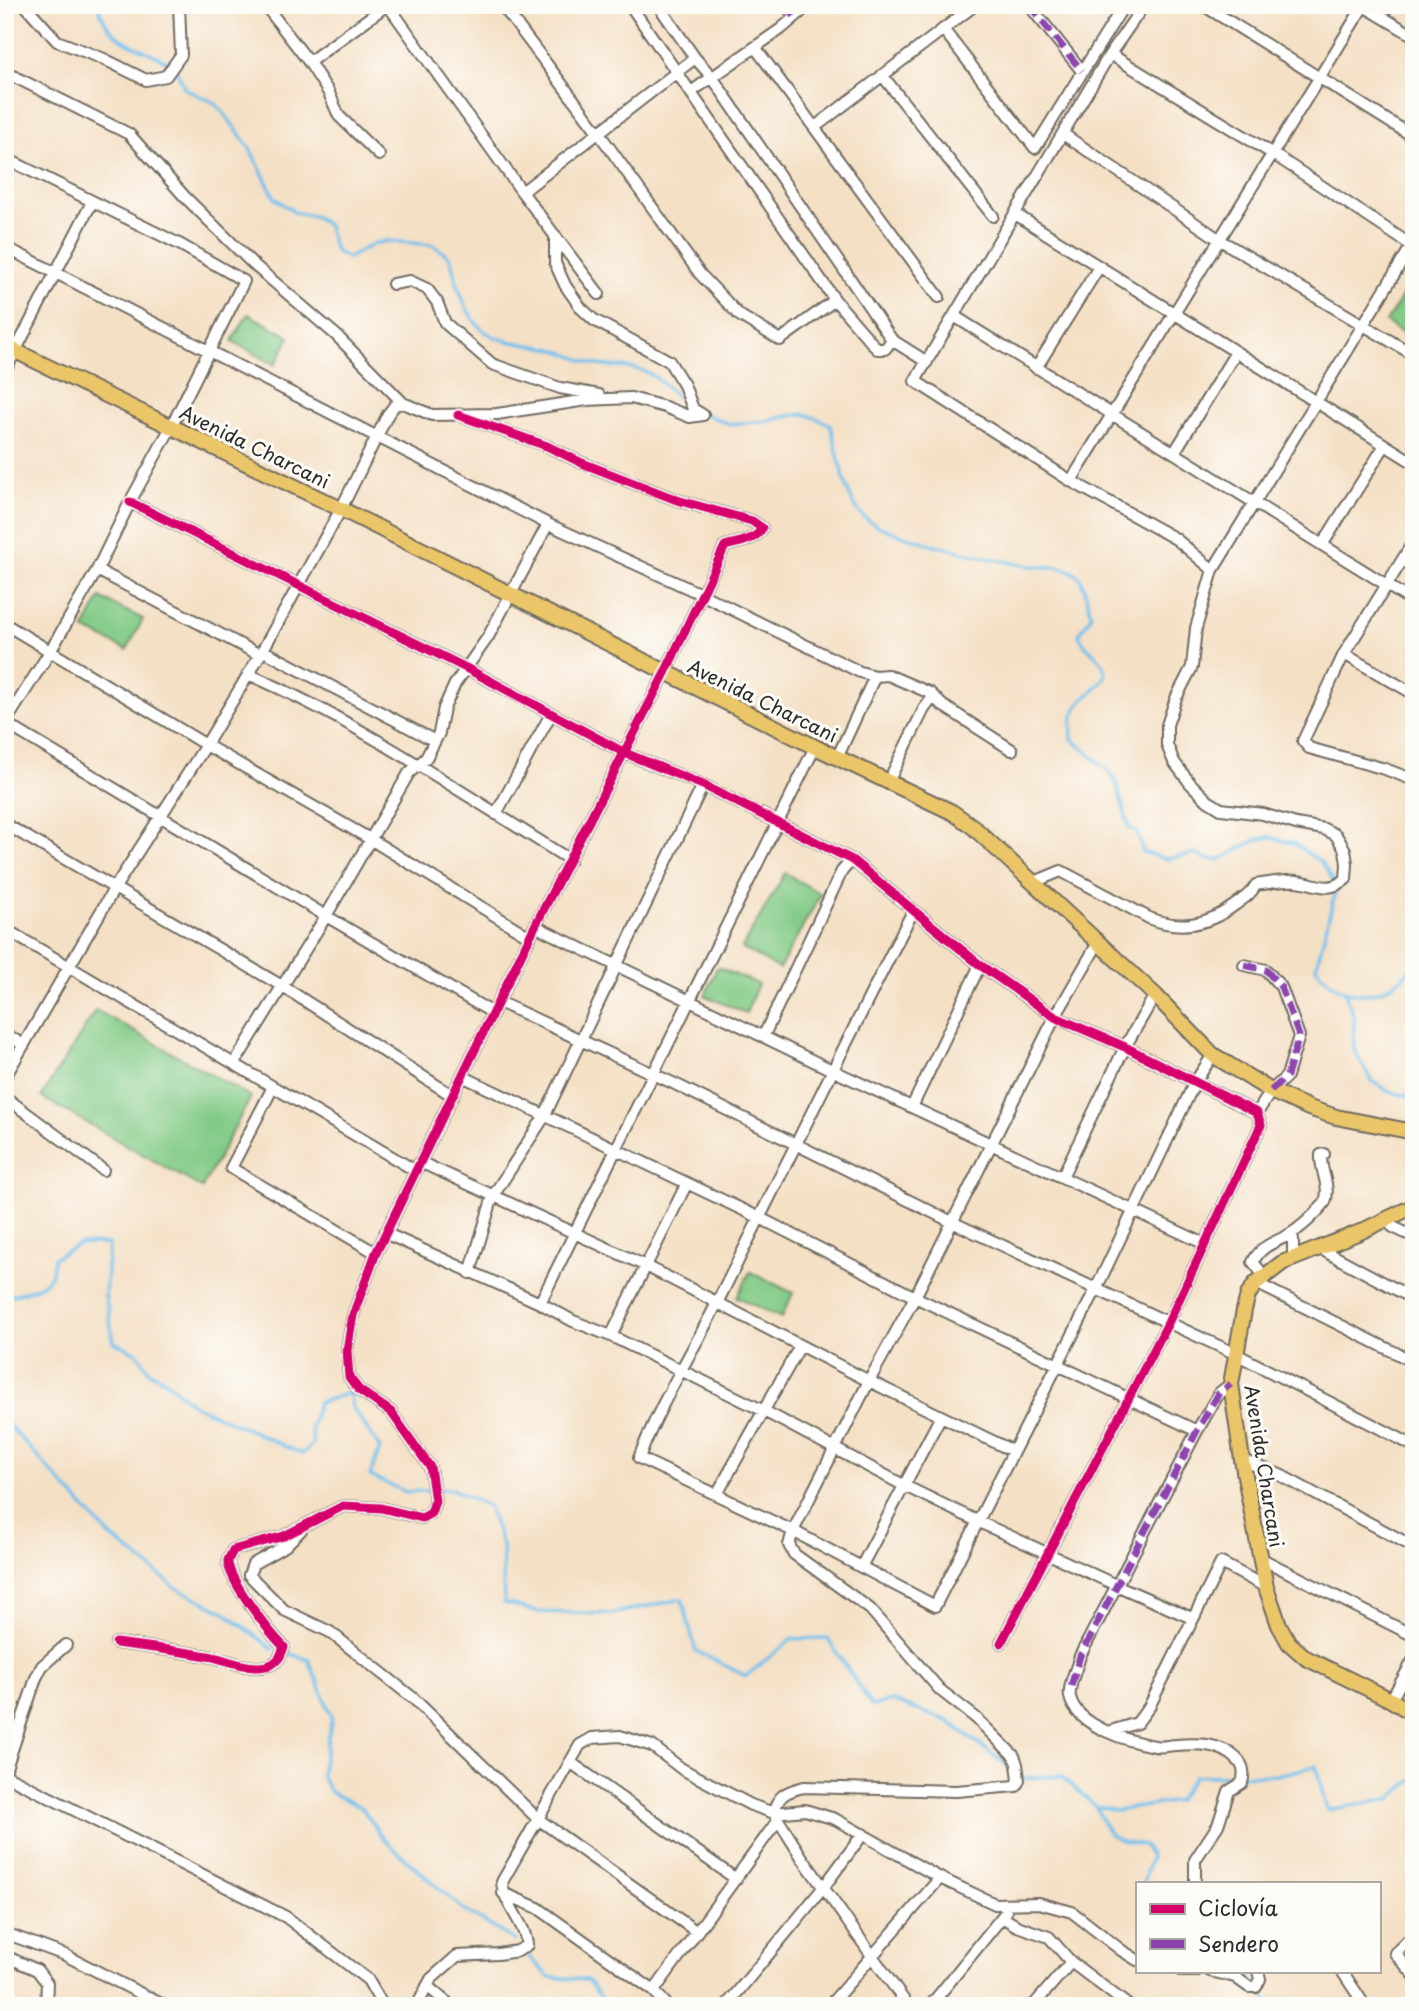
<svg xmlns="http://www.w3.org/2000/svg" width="1419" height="2011" font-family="'Playpen Sans',sans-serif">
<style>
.green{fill:#82cb87;stroke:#567b59;stroke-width:2}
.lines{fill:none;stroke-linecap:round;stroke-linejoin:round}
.stream{stroke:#71c0ec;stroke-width:3.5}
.minor-casing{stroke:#716a61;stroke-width:14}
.major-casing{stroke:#716a61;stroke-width:18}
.minor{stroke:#fff;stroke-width:10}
.major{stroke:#ebc669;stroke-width:14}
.quiet{stroke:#8e44ad;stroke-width:7;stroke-dasharray:14 7;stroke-linecap:butt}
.cycleway-casing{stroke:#fdfcf7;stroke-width:13}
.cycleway{stroke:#d6006c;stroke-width:9}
.labels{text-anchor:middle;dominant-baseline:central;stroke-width:6;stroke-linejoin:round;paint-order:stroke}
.street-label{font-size:19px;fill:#2b2b2b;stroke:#fdfcf7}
</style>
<rect width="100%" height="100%" fill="#fdfcf7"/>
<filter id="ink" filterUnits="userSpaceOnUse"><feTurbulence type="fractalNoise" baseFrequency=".0143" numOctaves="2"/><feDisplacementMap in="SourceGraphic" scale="14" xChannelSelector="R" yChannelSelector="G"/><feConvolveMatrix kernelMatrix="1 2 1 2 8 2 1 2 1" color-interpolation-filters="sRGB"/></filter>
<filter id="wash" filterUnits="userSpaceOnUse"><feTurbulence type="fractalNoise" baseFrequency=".00686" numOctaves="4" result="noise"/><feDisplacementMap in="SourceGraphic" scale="28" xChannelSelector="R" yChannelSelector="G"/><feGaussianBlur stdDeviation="1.57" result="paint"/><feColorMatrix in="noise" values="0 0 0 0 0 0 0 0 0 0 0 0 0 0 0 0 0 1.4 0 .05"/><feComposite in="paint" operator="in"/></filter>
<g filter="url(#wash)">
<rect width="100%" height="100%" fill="#f4e0c5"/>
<path class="green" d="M1414,278V341L1386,322Z
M248,314L290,337L275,365L232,341Z
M100,598L143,619L127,650L84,629Z
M785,873L821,894L779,969L742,948Z
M717,967L758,984L746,1013L705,996Z
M96,1010L251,1097L202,1188L41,1097Z
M750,1272L793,1293L781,1318L737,1297Z"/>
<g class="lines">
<path class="stream" d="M98,5C108,45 141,45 171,64
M176,69L185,89L215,103L224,113L249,147L275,198L294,212L316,217L328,226L335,251L348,258L373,244L387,241L433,245L450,257C457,283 465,322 491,335C508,344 530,344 548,348C566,351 581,362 599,365C614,368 631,365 646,372C662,379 673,395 688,405
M707,415L729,424L768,421L786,416L805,414L830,424C839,451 843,499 865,518C886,537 992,559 1023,565C1042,569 1064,562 1079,577C1084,582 1088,605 1091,613V616L1079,634C1083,649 1100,654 1105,669C1110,683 1083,696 1077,707C1071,717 1071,728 1072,739L1111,773L1117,785L1129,828L1137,832L1143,852L1165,859L1194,854L1209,860L1221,859L1256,840L1269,837L1293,843L1321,862L1337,886L1316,967C1343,1005 1385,1001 1414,965
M1344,990L1354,1018V1050L1371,1080L1389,1092L1414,1097
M5,1297C20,1293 42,1290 51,1275C53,1271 53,1263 54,1258L80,1244H109L105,1295L114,1342L137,1353L150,1372L166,1381L192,1404L302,1454L313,1444L311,1428L318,1403L349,1393L352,1407L380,1448L370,1476L406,1492L451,1489L488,1506L502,1545L504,1603L539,1612L611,1614L682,1599L696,1651L746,1676L792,1639L827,1638L872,1706L892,1701L948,1721L1015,1771
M5,1421L109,1535L176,1588L223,1611L273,1649
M289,1653L309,1660L332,1717L321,1775L330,1792L362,1808L385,1841L464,1910L516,1941
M1021,1776L1025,1778L1061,1776L1095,1806L1116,1811L1177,1801L1194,1776L1277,1775L1316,1766L1327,1810L1390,1799L1412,1780L1414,1781
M1096,1807C1109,1838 1110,1840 1144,1845L1151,1857L1143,1883
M528,1956L549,1977L587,1980L608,2006
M1245,1971L1272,2006"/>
</g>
</g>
<g filter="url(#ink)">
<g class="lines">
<g class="minor-casing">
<path id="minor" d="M25,5L57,41L104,59L146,80L166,76L181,55L179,5
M265,5L309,62L329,93L339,116L379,155
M388,5L522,192L599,294
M502,5L598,132L700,274L739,315L780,340L835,300
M630,5L835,300L877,349H885L892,340
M658,5L695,58L712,77L892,340L927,362
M786,5L795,17
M1029,5L1082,71
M1144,5L1110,54L915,381L1071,481L1176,539L1213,570
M1203,5L1414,137
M1362,5L1414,36
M943,29L1035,148L1124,5
M755,47L939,297
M1110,54L1273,154L1414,247
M309,62L387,5
M5,72L129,134L185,197L253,264L336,335L403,403L432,415L497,414L587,400L631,398L665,407L690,417L703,415L693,409L684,385L669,361L594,320L581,308L565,285L555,263V235
M882,75L993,216
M691,92L781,29L809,5
M815,127L975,5
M1063,134L1220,240L1414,355
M5,158L181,245L244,281L171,427L130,502L97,570L51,650L5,723
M522,192L695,58
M1015,214L1414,463
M5,247L548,524L703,595L860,672L875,676L888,675L930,693L942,705L1012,750
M393,284L410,281L427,289L437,302L445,323L492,364L560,388L599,395
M954,316L1414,602
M1036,368L1099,267
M5,371L92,202
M1174,453L1236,352
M1071,481L1364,5
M130,502L466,668L625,753L703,785L852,860L980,965L1055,1017L1125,1047L1257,1113L1261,1125L1168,1323L1001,1643
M1414,541L1344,654L1303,741L1309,748L1385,769L1414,780
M1322,545L1385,445
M97,570L260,655
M5,624L206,745L370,839L530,937
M262,650L435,741
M1344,654L1414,694
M248,674C361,723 465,795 570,860
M5,723L326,916L493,1013
M837,758L875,676
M888,782L924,709L933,697
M496,814L551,714
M5,824L282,986L453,1096
M1032,883L1061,871L1149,918C1179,930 1207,925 1232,907C1243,899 1250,895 1256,885C1269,883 1284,880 1297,881C1317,883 1328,894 1346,879L1347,864L1345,850L1336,835L1324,829L1296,824L1263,814L1221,809L1208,801L1190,783L1174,762L1167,745V725L1176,698L1192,667L1196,628L1213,570L1414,242
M913,911C847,1040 783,1171 718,1301C692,1353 660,1403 639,1458L793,1531L935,1606L1096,1289L1195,1082L1213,1055
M535,926L832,1070L1205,1244
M5,929L416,1171
M1244,965L1266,970L1281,987L1299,1036L1287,1076L1271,1091L1257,1113
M499,1002L677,1085L952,1222L1236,1354L1414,1446
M5,1034L24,1045
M764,1035L842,871L852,860
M234,1064L326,916L409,773L426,758L439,733L444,708L455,684L488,637L548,524
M462,1076L758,1217L915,1297L1197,1431
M5,1077L114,889L206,745L260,655L341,509L388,414L395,405L403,403
M273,1087L231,1168L376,1253
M5,1097L103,1170
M912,1107L980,965
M420,1162L646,1266L869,1381L1013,1451
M1062,1177L1125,1047L1155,995
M1385,1219L1393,1227L1414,1237
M385,1233L540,1303L573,1321L611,1336L764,1411L905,1486L977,1521L1118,1586L1192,1618
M1290,1234L1293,1239V1259
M1319,1248L1414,1299
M470,1273L493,1196L544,1117L703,785
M1265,1277L1253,1262C1261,1246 1273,1243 1287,1236C1300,1229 1317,1213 1325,1202C1331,1186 1320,1171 1321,1155L1324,1154
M1256,1283L1414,1362
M540,1303L815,747
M611,1336L687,1183
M1242,1460L1280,1475L1414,1547
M717,1494L800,1346
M301,1530L285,1546L253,1564L249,1575L284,1610L330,1632L413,1698L538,1819L697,1932
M1260,1558L1414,1636
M861,1567L941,1416
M116,1643C147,1647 178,1651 208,1656C227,1659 253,1673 272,1664C280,1660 281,1654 284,1647C270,1633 227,1579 228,1560C229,1558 232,1553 233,1550L284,1536L343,1506L381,1508L422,1518L431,1513L435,1501L430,1467L391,1412L359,1390L349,1377L347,1350L353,1315L376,1253L535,926L665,673L725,546C738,542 756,541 762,528L752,521L677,500L582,463L547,446L458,415
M1391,1700L1414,1659
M1111,1731L1137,1723L1149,1707L1221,1563L1266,1587
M570,1762L736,1879
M5,1771L36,1678L42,1666L66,1645
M5,1775L286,1917L368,1980L383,2006
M1195,1883V1860L1218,1825L1229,1791L1242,1783C1245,1773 1244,1766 1237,1759C1220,1743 1198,1743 1176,1745C1169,1745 1162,1748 1155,1746C1130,1742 1076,1726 1070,1697C1068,1685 1077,1668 1080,1656L1197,1431L1219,1393L1231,1384
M503,1893L538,1908L654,1991L668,2006
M1002,1917L1017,1926L1049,1937L1071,1962L1129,2006
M5,1933L65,1955L165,2006
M1414,1935L1395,1953L1414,1975
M5,1956L37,1970L47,1983L46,2006
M1182,1971H1196
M1210,1971L1235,1977L1249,1987H1256L1260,1979L1258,1971
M1342,1971L1365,2006
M427,1986L451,2006
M654,1991L778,1820
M417,2006L431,1979L457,1956L498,1954L518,1951L527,1945C525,1922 504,1905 502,1882L580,1745L592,1738L620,1736L652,1746L682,1769L751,1805L774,1813L805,1810L835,1819L940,1878L995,1904L1039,1903L1072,1912L1121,1950L1137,1960
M726,2006L823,1888L863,1834
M829,2006L940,1878
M908,2006L803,1859L774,1813C777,1795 787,1791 804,1787L956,1791L1016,1786L1019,1780L1017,1764L1014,1756L976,1718L940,1690L870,1609L794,1554L789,1545L793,1531L869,1381L915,1297L1055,1017L1098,943
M930,2006L1006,1912
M1033,2006L1071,1962"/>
</g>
<g class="major-casing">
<path id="major" d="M5,346L341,509L815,747L952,812L972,826L1155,995L1213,1055L1271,1091L1309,1108L1336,1117L1414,1132
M1414,1206L1360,1232L1282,1263L1256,1283L1248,1295L1244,1310L1231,1384L1242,1460L1266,1587L1279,1625L1289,1643L1306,1658L1391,1700L1414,1714"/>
</g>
<use href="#minor" class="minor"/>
<use href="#major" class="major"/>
<path class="quiet" d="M786,5L795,17
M1029,5L1082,71
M1244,965L1266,970L1281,987L1299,1036L1287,1076L1271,1091
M1071,1686L1080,1656L1197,1431L1219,1393L1231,1384"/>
<g class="cycleway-casing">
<path id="cycleway" d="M130,502L466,668L625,753L703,785L852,860L980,965L1055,1017L1125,1047L1257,1113L1261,1125L1168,1323L1001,1643
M116,1643C147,1647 178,1651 208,1656C227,1659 253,1673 272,1664C280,1660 281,1654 284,1647C270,1633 227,1579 228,1560C229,1558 232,1553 233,1550L284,1536L343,1506L381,1508L422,1518L431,1513L435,1501L430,1467L391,1412L359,1390L349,1377L347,1350L353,1315L376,1253L535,926L665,673L725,546C738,542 756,541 762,528L752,521L677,500L582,463L547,446L458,415"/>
</g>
<use href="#cycleway" class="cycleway"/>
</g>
</g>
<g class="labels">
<g class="street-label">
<text transform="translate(255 446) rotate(26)">Avenida Charcani</text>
<text transform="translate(763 700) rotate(26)">Avenida Charcani</text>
<text transform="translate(1265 1466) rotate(81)">Avenida Charcani</text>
</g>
</g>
<rect width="1419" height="2011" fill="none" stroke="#fdfcf7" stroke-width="28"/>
<rect x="1136" y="1882" width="245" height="91" fill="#fdfcf7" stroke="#a9a8a5" stroke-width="2"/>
<rect x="1150" y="1904" width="35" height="10" fill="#d6006c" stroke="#a9a8a5" stroke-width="2"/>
<text x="1198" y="1916" font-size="21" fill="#2b2b2b">Ciclovía</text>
<rect x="1150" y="1939" width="35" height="10" fill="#8e44ad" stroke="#a9a8a5" stroke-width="2"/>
<text x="1198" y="1952" font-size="21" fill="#2b2b2b">Sendero</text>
</svg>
